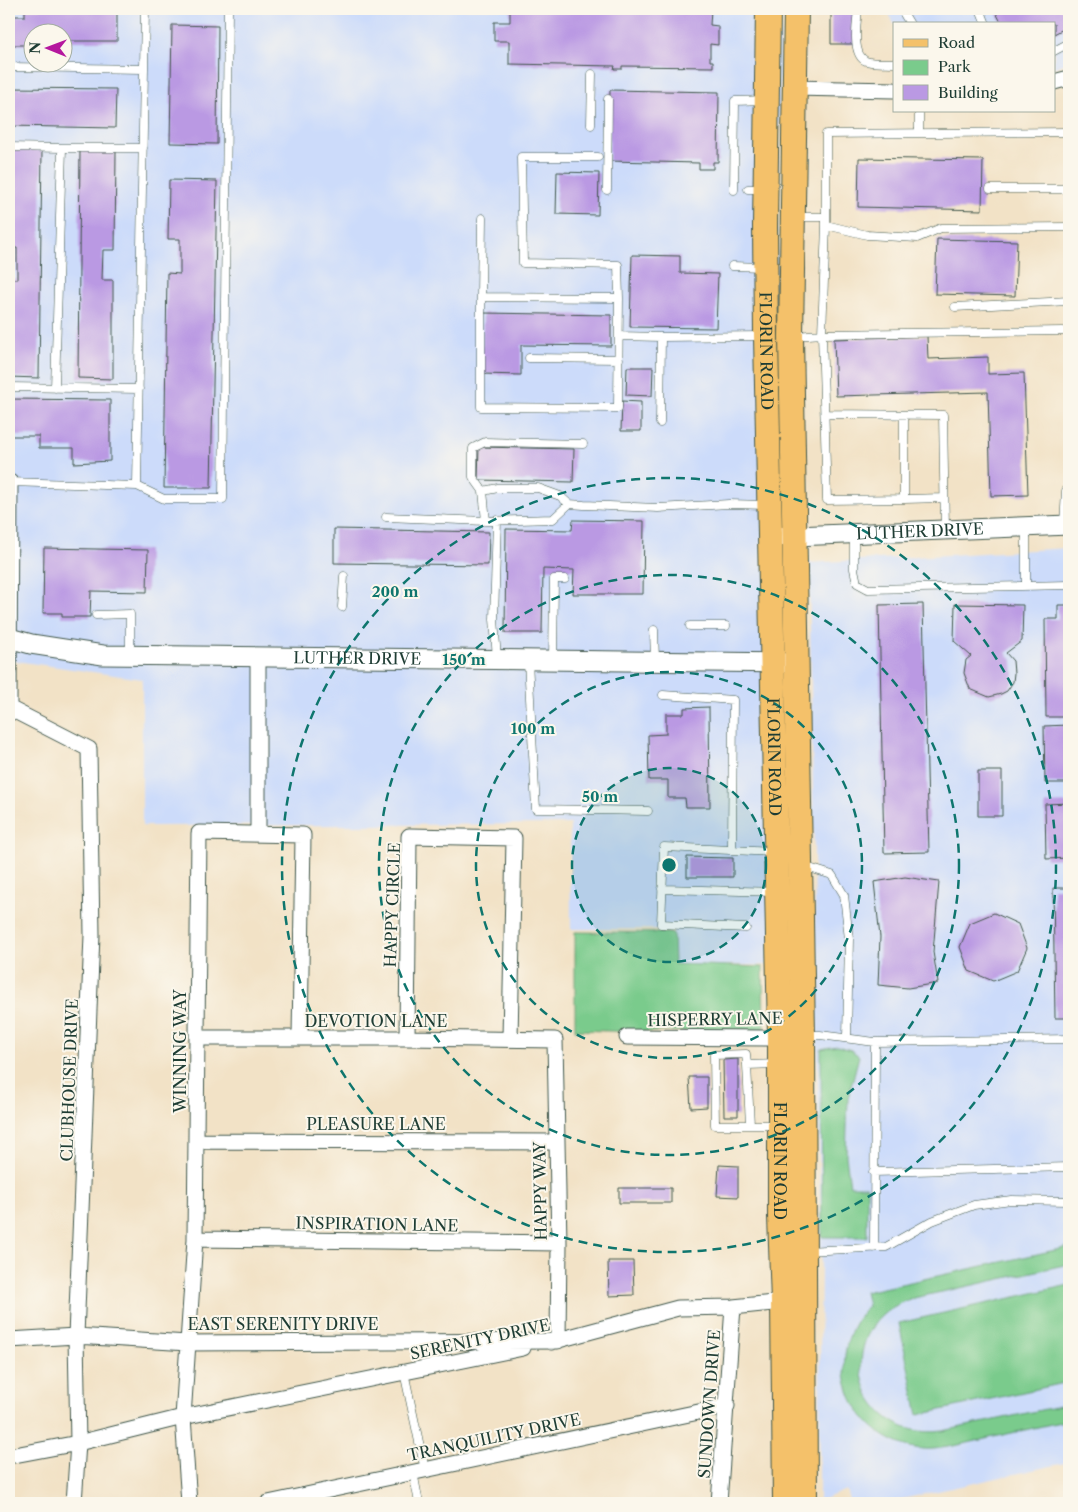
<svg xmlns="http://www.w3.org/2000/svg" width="1078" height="1512" font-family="'Libre Caslon Text',serif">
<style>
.built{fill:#ccdbfa;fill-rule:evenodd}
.green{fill:#7acb8c;stroke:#4c8460}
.building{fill:#ba99e3}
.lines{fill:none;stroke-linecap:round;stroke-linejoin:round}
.service-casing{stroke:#3f564a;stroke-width:9}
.minor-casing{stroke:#3f564a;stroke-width:17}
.tertiary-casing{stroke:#3f564a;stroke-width:21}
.primary-casing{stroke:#3f564a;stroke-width:26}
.service{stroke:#fff;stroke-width:8}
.minor{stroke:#fff;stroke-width:15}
.tertiary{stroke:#fff;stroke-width:19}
.primary{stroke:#f4c16a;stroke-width:24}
.ring{fill:none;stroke:#0f766e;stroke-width:2.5;stroke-dasharray:9 6}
.labels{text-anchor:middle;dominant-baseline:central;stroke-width:4;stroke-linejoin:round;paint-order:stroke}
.street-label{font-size:16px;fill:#1f3d34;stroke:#fbf7ec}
.centre{fill:#0f766e;stroke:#fbf7ec;stroke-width:2.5}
.ring-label{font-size:15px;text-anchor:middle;font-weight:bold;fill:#0f766e;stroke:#fbf7ec;stroke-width:4;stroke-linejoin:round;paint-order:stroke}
</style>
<rect width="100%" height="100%" fill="#fbf7ec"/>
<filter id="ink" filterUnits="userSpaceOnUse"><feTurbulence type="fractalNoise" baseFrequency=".02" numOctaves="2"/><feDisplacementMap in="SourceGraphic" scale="10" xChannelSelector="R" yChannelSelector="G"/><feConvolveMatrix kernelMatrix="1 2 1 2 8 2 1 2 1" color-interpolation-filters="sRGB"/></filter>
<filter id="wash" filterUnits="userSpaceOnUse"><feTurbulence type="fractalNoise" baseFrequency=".0096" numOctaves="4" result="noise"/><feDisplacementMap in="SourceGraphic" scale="20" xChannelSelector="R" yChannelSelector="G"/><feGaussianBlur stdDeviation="1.12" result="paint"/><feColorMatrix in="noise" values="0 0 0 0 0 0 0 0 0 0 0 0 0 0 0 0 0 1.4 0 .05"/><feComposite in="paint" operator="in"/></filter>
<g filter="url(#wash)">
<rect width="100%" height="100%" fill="#f2e2c6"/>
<path class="built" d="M9,9H781L777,229L787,965H674L673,929H571L570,824L142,826V679L9,660ZM32,32H62V62H32Z
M887,9H1069V61L1054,68V24H894Z
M1069,548V1462L884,1503H850L846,1490L819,1501L821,1262L809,563Z"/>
<path class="green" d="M575,932L673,933L674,964L763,967L764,1030L640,1032L575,1030Z
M837,1046L851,1050L859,1056L848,1098L846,1156L850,1186H867V1237H822L821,1049Z
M1069,1247V1264L914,1298C828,1323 854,1443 943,1431L1069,1404V1420C1044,1426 1019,1431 994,1437C975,1441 954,1447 934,1449C894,1452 856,1423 847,1384C840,1357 848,1326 868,1306L865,1292Z
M1069,1285V1382L918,1415L899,1323Z"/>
<g id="blocks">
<path class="building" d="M25,9H117V41H62V32H32V42H29V45H9V16H25Z
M510,9H711L710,25L718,26V45L710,44V61H713V67L622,66V69H614L615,66L509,64V41H494V22H510Z
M831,9H856V44H831Z
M994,9H1069V26L1054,34V24H1002Z
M172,25L218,26L217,144L170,143Z
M10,88L116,89L115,128L9,126Z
M610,90L719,92L718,162H713V169H699V163L609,161Z
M9,149L42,150L39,378L9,377V279H17V248H9Z
M80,150L116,151L115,250H103L102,280H113V379L78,378Z
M859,158L983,160L982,210L858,207Z
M557,172L599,173L598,215L556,214Z
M169,180L217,181L211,488H164L167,273L180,274V239H168Z
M937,239L1017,241L1015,296L935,294Z
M632,255L680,256V273L718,274L716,328L630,327Z
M483,313L611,315V346L521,345V375L482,374Z
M927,336L928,359L988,357V374L1024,373L1028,495L991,496L988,392L836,396L834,339Z
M627,367H653L652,396L626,395Z
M9,399L110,400V461L74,463V448H39V436H9Z
M622,401L641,402V431H621Z
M479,447L574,449L573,482L478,480Z
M573,520L644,521L643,594H573L574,570L543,569L542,633H505L506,529L572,530Z
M334,529L489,532L488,565L334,563Z
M44,548L148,550L147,592L91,591L90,617H62V613H43Z
M923,604L929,852L884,853L879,605Z
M955,604L1023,605L1022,641L1006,653L1013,661L1014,673L1013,682L1007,691L1001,694L989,697L970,689L964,673L966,660L971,656L954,641Z
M1058,605H1069V717H1046L1045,619H1058Z
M709,707L710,807H686L685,798H668V780H649L648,735L666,734V714H684V708Z
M1069,725V783H1045L1044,726Z
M978,771H1002V816H978Z
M1069,803V858L1046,859L1045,804Z
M687,857L733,858V877H687Z
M905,877L939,882L933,952L938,983L908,988L878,985L880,937L874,882Z
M1053,888H1069V1018H1055Z
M994,913L1018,924L1027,948L1017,971L993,981L969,971L960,947L970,923Z
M738,1059V1116H724L723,1060Z
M689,1077H707V1107L691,1108Z
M719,1165L738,1166V1197L717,1196Z
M619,1188H671V1203H619Z
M608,1261H633L634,1295L609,1296Z"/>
</g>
</g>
<g filter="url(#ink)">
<use href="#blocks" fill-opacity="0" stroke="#3f564a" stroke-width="1"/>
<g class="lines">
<g class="service-casing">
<path id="service" d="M858,9C857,22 851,55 866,61C875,64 886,62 894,63
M901,9L910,24
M980,9L986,24
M1054,51L1069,43
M9,67L144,69
M591,125L592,74
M919,133V111
M9,147L62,148L55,388
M62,148H143
M598,157H521L523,263L618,265L619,298L481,297V407L618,408L619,298
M748,189H764
M990,189H1069
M607,190L608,99
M734,190L735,101L765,100
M795,217H826
M826,225L867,235L917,238L941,228L1069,227
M732,266L763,267
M481,297L482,218
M955,307L1069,301
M619,336L661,337L660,423
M795,336L822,334L1063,331
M661,337L764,336
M529,358L619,359
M9,387L139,389
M825,414L943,415L945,530
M904,415V499L944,498
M9,482L137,486L164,499H223L228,9
M137,486L145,9
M483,491L473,477V448L485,442L583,444
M904,499L827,500L822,334L826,225V134L1069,132
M569,504L553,519L486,521L483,491L498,488H538L560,496L569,504L584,505L658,508L729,504L767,505
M386,517L486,521
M497,520L494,619L497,659
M1064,525L1066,491H1069
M1026,527V585
M854,534V569L857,583L868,589L1069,585
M342,607L344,576
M96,615L130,614V654
M690,626H726
M654,630L655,660
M553,660L554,579H565
M528,661L536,809L648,811
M663,695L733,700L732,850
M803,866L832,875L844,895L849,939L847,1038
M662,889L775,892
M746,928L661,924L664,847L774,852
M807,1035H820L875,1042L1069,1039
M777,1064L747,1065L746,1054L714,1055L715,1125H778
M747,1065L750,1125
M873,1172L1069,1167
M874,1248L875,1042
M806,1251L886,1247L932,1221L974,1205L1011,1200L1069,1201
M404,1372L425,1470
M413,1472L419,1503"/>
</g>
<g class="minor-casing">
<path id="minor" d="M1054,82L1069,78
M793,88L894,90
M258,658V833
M9,704L10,482
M9,708L89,749L92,935L76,1336L78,1443L74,1503
M627,1037L767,1038L788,1036
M407,1038L409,836L514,838L510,1039
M197,1141L556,1142
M195,1239L559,1243
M9,1340L76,1336L188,1343L558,1341L559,1243L555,1040L407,1038H197
M551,1342L678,1308L733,1307L783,1302
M9,1456L78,1443L183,1417L523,1348
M189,1503L183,1417L195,1239L199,833L303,835L300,1038
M268,1503L727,1406
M719,1503L733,1307"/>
</g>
<g class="tertiary-casing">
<g id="tertiary">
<path id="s1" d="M770,537L1069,525"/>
<path id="s2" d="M9,638L31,644L103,655L797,663"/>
</g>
</g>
<g class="primary-casing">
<g id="primary">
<path id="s3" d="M768,9L765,226L766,336L780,1036V1216L783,1302L785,1503"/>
<path d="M796,9L791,336L803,1036L805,1503"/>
</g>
</g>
<use href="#service" class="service"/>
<use href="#minor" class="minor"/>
<use href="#tertiary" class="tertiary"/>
<use href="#primary" class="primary"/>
</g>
</g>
<circle cx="669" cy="865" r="97" fill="#0f766e" fill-opacity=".12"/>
<g class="ring">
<circle cx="669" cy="865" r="97"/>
<circle cx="669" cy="865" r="193"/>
<circle cx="669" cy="865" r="290"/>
<circle cx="669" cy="865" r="387"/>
</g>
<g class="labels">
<g class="street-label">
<text stroke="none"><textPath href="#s3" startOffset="342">FLORIN ROAD</textPath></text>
<text stroke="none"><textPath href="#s1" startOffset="150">LUTHER DRIVE</textPath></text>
<text stroke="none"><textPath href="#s2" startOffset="350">LUTHER DRIVE</textPath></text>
<text stroke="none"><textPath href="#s3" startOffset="748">FLORIN ROAD</textPath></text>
<text transform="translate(392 905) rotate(-88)">HAPPY CIRCLE</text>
<text transform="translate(715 1019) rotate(-1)">HISPERRY LANE</text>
<text x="376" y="1021">DEVOTION LANE</text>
<text transform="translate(180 1051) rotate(-90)">WINNING WAY</text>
<text transform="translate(69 1080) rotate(-88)">CLUBHOUSE DRIVE</text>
<text x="376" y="1124">PLEASURE LANE</text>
<text stroke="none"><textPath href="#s3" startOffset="1152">FLORIN ROAD</textPath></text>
<text transform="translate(540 1191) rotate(-91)">HAPPY WAY</text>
<text transform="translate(377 1224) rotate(1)">INSPIRATION LANE</text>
<text x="283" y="1324">EAST SERENITY DRIVE</text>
<text transform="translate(480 1339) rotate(-12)">SERENITY DRIVE</text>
<text transform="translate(709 1404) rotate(-86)">SUNDOWN DRIVE</text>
<text transform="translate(494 1437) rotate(-12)">TRANQUILITY DRIVE</text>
</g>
</g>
<circle cx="669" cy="865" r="8" class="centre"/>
<g class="ring-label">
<text x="395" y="597">200 m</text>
<text x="464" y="665">150 m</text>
<text x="533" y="734">100 m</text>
<text x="600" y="802">50 m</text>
</g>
<rect width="1078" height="1512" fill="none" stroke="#fbf7ec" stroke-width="30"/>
<rect x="893" y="22" width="162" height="90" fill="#fbf7ec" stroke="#a3ada2"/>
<rect x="903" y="39" width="25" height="8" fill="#f4c16a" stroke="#a3ada2"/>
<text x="938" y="48" font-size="15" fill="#1f3d34">Road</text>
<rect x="903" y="60" width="25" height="15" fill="#7acb8c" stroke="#a3ada2"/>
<text x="938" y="72" font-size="15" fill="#1f3d34">Park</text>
<rect x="903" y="85" width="25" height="15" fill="#ba99e3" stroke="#a3ada2"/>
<text x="938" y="98" font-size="15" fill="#1f3d34">Building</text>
<g transform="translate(48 48) rotate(271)"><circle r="24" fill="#fbf7ec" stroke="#a3ada2"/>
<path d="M0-4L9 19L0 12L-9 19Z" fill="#b5179e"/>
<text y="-8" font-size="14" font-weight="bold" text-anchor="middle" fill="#1f3d34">N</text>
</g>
</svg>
